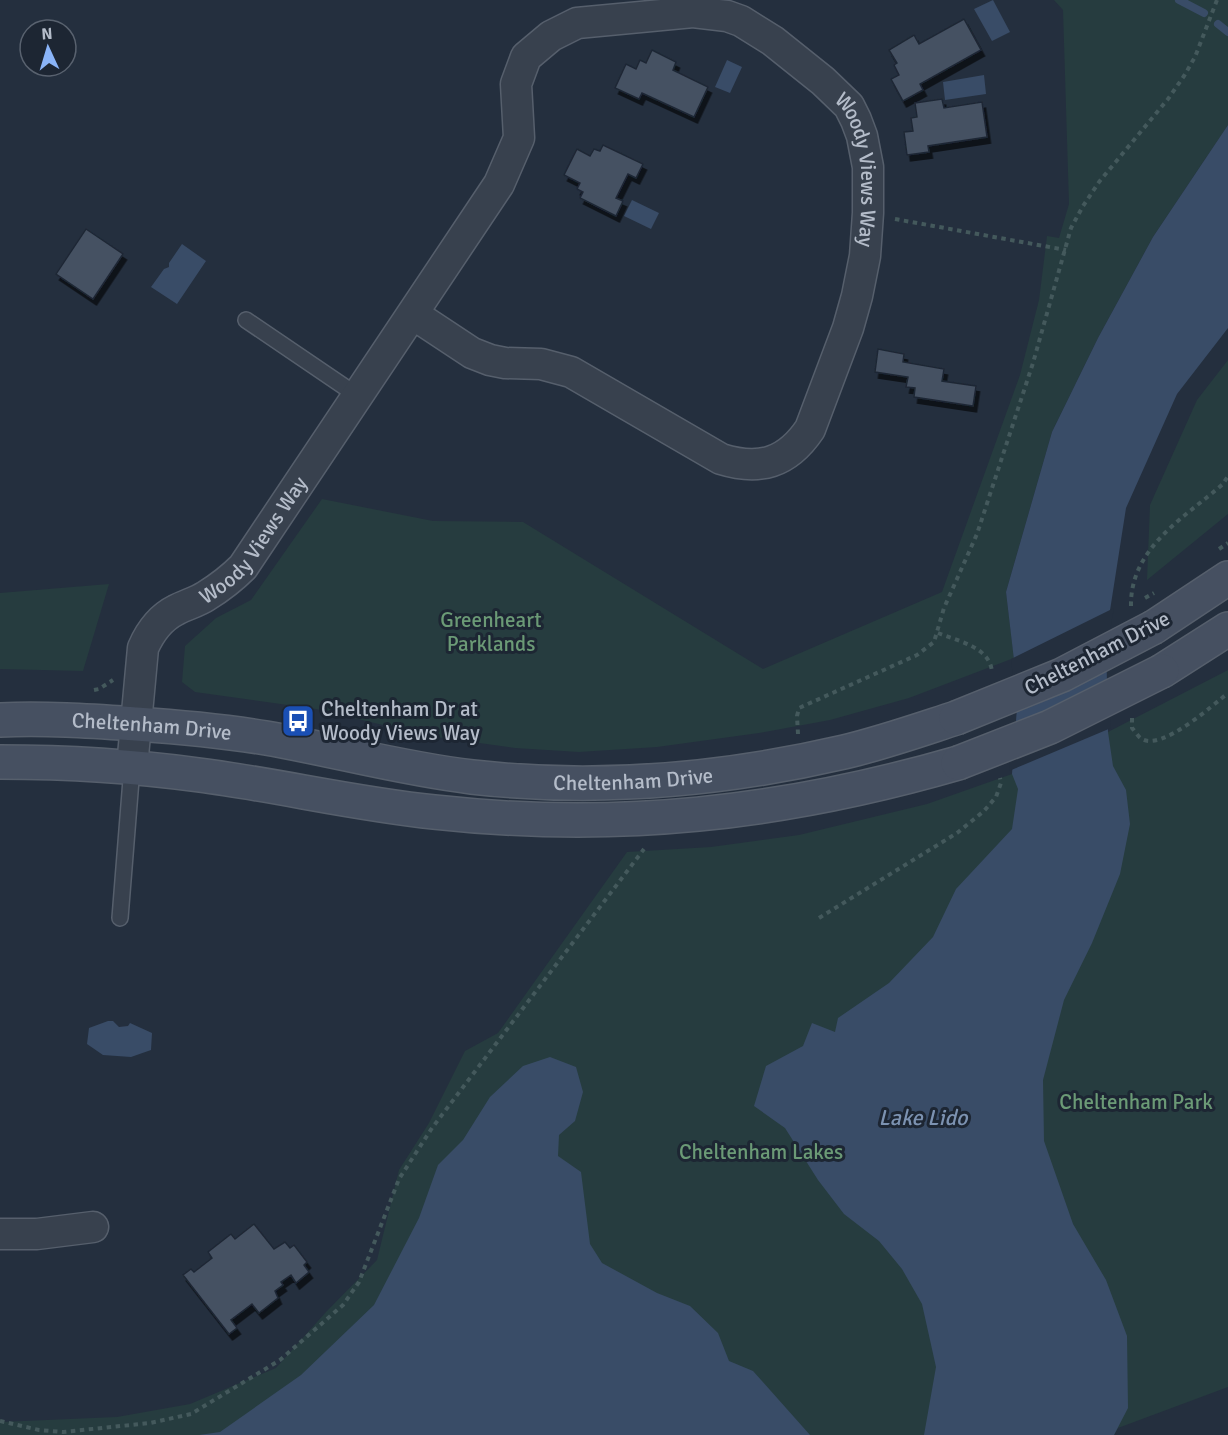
<svg xmlns="http://www.w3.org/2000/svg" width="1228" height="1435" font-family="Signika,sans-serif">
<style>
.green{fill:#263c3f}
.water{fill:#394c67}
.pier{fill:#242f3e}
.lines{fill:none;stroke-linecap:round;stroke-linejoin:round}
.stream{stroke:#394c67;stroke-width:8}
.building{fill:#455162;stroke:#1f2835;stroke-width:1.5;filter:url(#shadow)}
.service-casing{stroke:#565f6c;stroke-width:18}
.minor-casing{stroke:#565f6c;stroke-width:33}
.secondary-casing{stroke:#565f6c;stroke-width:36}
.path{stroke:#44595c;stroke-width:4;stroke-dasharray:4.5 4.5;stroke-linecap:butt}
.service{stroke:#38414e;stroke-width:15}
.minor{stroke:#38414e;stroke-width:30}
.secondary{stroke:#465061;stroke-width:33}
.secondary-bridge-casing{stroke:#565f6c;stroke-width:36;stroke-linecap:butt}
.path-bridge{stroke:#44595c;stroke-width:4;stroke-dasharray:4.5 4.5;stroke-linecap:butt}
.secondary-bridge{stroke:#465061;stroke-width:33}
.labels{text-anchor:middle;dominant-baseline:central;stroke-width:6;stroke-linejoin:round;paint-order:stroke}
.street-label{font-size:21px;fill:#b4bcc9;stroke:#1d2633}
.park-label{font-size:21px;fill:#6b9a76;stroke:#1d2633}
.poi-label{font-size:21px;fill:#b4bcc9;stroke:#1d2633;text-anchor:start}
.water-label{font-size:22px;font-style:italic;fill:#7c92b1;stroke:#1d2633}
</style>
<defs>
<filter id="shadow"><feDropShadow dx="3.5" dy="6" stdDeviation="0" flood-color="#0009"/></filter>
</defs>
<rect width="100%" height="100%" fill="#242f3e"/>
<path class="green" d="M1054,0H1228V125L1153,237L1098,338L1052,432L1006,592L1014,658L909,698L830,720L759,733L657,747L579,752L515,748L429,736L316,709L195,692L182,682L185,646L216,618L251,600L322,499L433,521L523,522L763,669L942,592L1020,375L1039,300L1047,236L1059,238L1069,204L1063,10Z
M1228,360V514L1147,580L1150,505L1197,400Z
M109,584L83,671L0,669V593Z
M1228,670V1387L1118,1428L1114,1435H0V1422L117,1417L190,1404L276,1368L326,1312L377,1260L399,1170L429,1123L465,1051L498,1033L627,852L711,847L799,835L927,804L1012,774L1108,732Z"/>
<path class="water" d="M993,0L1010,32L992,41L974,9Z
M727,60L742,67L730,93L715,87Z
M984,75L986,94L945,100L943,82Z
M1228,125V328L1177,394L1126,508L1106,636L1108,732L1113,766L1126,790L1130,824L1120,874L1092,943L1064,1000L1043,1080L1044,1141L1073,1224L1106,1280L1127,1336L1128,1408L1114,1435H924L936,1367L922,1304L902,1269L879,1241L844,1214L818,1180L785,1128L754,1106L766,1066L803,1046L812,1023L835,1032L838,1018L889,983L933,937L956,889L1012,829L1018,789L1012,774L1018,694L1006,592L1052,432L1098,338L1153,237Z
M632,200L659,213L651,229L624,216Z
M182,244L206,261L177,304L151,287L164,269L169,267V263Z
M108,1021H113L119,1027L128,1026L130,1023L152,1033L151,1050L131,1057L103,1055L87,1044L89,1028Z
M550,1057L576,1067L583,1092L575,1121L559,1135L558,1156L581,1172L590,1244L602,1263L657,1293L690,1306L718,1333L729,1361L753,1371L810,1435H199L220,1432L301,1375L374,1305L419,1218L438,1165L463,1140L490,1097L523,1066Z"/>
<path class="pier" d="M1114,608L1109,636L1081,682L1014,713L1015,694L1011,659Z
M1110,679L1111,728L1009,771L1013,726Z"/>
<g class="lines">
<path class="stream" d="M1179,0L1204,13
M1218,24L1228,32"/>
</g>
<path class="building" d="M964,19L981,50L920,84L923,90L903,101L891,79L899,75L894,65L897,63L889,50L914,35L919,44Z
M652,50L676,62L673,70L708,87L694,117L642,93L639,99L615,88L626,64L636,69L640,60L646,63Z
M942,99L944,108L982,102L987,137L928,146L929,152L907,155L904,132L913,131L911,118L917,117L915,103Z
M603,145L643,164L636,178L628,174L616,198L623,201L616,216L580,198L583,192L577,189L580,183L564,175L577,149L590,156L594,149L600,151Z
M86,229L123,254L93,299L56,274Z
M878,349L904,354L903,362L944,369L942,381L976,386L973,406L914,397L915,388L906,387L908,377L875,372Z
M254,1224L274,1249L285,1242L290,1248L294,1245L307,1262L304,1265L309,1272L296,1283L291,1275L281,1282L283,1285L275,1291L278,1298L259,1313L252,1304L231,1320L237,1328L229,1334L183,1275L191,1269L194,1272L212,1258L208,1252L231,1234L235,1239Z"/>
<g class="lines">
<g class="service-casing">
<path id="service" d="M246,320L358,396
M120,918L132,767"/>
</g>
<g class="minor-casing">
<g id="minor">
<path id="s1" d="M132,767L143,648C150,632 160,618 176,610C185,605 197,602 206,596C219,588 232,578 243,567L499,184L519,138L516,84L526,57L551,36L577,23L693,12L727,16L741,21L773,41L823,81L849,106L856,120L862,136L868,167V213L865,256L857,296L848,328L810,429C787,463 760,471 721,459L571,372L541,364L505,363L490,360L472,353L413,314"/>
<path d="M0,1234H37L93,1227"/>
</g>
</g>
<g class="secondary-casing">
<g id="secondary">
<path d="M1154,627L1228,578"/>
<path d="M1162,671L1228,629"/>
<path id="s2" d="M0,720C46,718 90,721 136,724C180,727 223,731 266,738C335,750 403,769 472,777C596,791 723,780 844,752C882,743 919,730 956,718"/>
<path d="M0,762C67,762 133,766 199,775C277,785 355,804 434,812C616,832 782,814 958,763"/>
</g>
</g>
<path class="path" d="M895,219L1066,250
M1219,549L1228,543
M1131,606C1130,548 1184,518 1223,484L1228,476
M938,633C958,641 990,647 992,672
M94,690L99,689L113,680
M1132,718V728C1135,731 1138,737 1142,739C1162,751 1213,705 1228,693
M798,734L797,716L799,708L917,655L934,642L944,608L977,534L1033,363L1071,228L1083,206L1099,182L1168,99L1184,76L1195,57L1217,0
M819,918L957,833L984,811L996,797L1001,783L1000,778
M0,1421L39,1430L63,1432L150,1423L191,1414L280,1360L343,1305L359,1282L399,1179L432,1128L644,849"/>
<use href="#service" class="service"/>
<use href="#minor" class="minor"/>
<use href="#secondary" class="secondary"/>
<g class="secondary-bridge-casing">
<path id="secondary-bridge" d="M956,718L1062,675L1154,627
M958,763L1050,727L1162,671"/>
</g>
<path class="path-bridge" d="M1145,598L1154,593"/>
<use href="#secondary-bridge" class="secondary-bridge"/>
</g>
<defs>
<g id="bus-square" transform="scale(1.725)"><rect x="-9" y="-9" width="18" height="18" rx="4" fill="#1a4fb4" stroke="#1d2633"/><path d="M-5-6H5V4H4V6H2V4H-2V6H-4V4H-5ZM-3.5-4V0h7V-4ZM-3.5 1.2v1.5H-2V1.2ZM2 1.2v1.5H3.5V1.2Z" fill="#fff"/></g>
</defs>
<g fill-rule="evenodd">
<use href="#bus-square" x="298" y="721"/>
</g>
<g class="labels">
<g class="street-label">
<text stroke="none"><textPath href="#s1" startOffset="1275">Woody Views Way</textPath></text>
<text stroke="none"><textPath href="#s1" startOffset="278">Woody Views Way</textPath></text>
<text transform="translate(1097 653) rotate(-27)">Cheltenham Drive</text>
<text stroke="none"><textPath href="#s2" startOffset="152">Cheltenham Drive</textPath></text>
<text stroke="none"><textPath href="#s2" startOffset="638">Cheltenham Drive</textPath></text>
</g>
<g class="park-label">
<text x="491" y="620">Greenheart<tspan x="491" dy="24">Parklands</tspan></text>
<text x="1136" y="1102">Cheltenham Park</text>
<text x="761" y="1152">Cheltenham Lakes</text>
</g>
<g class="poi-label">
<text x="321" y="709">Cheltenham Dr at<tspan x="321" dy="24">Woody Views Way</tspan></text>
</g>
<g class="water-label">
<text x="923" y="1117">Lake Lido</text>
</g>
</g>
<g transform="translate(48 48) rotate(356)"><circle r="28" fill="#1d2633" stroke="#59626f" stroke-width="1.5"/>
<path d="M0-4.5L10 22L0 15L-10 22Z" fill="#8ab4f8"/>
<text y="-9" font-size="16" font-weight="bold" text-anchor="middle" fill="#b4bcc9">N</text>
</g>
</svg>
